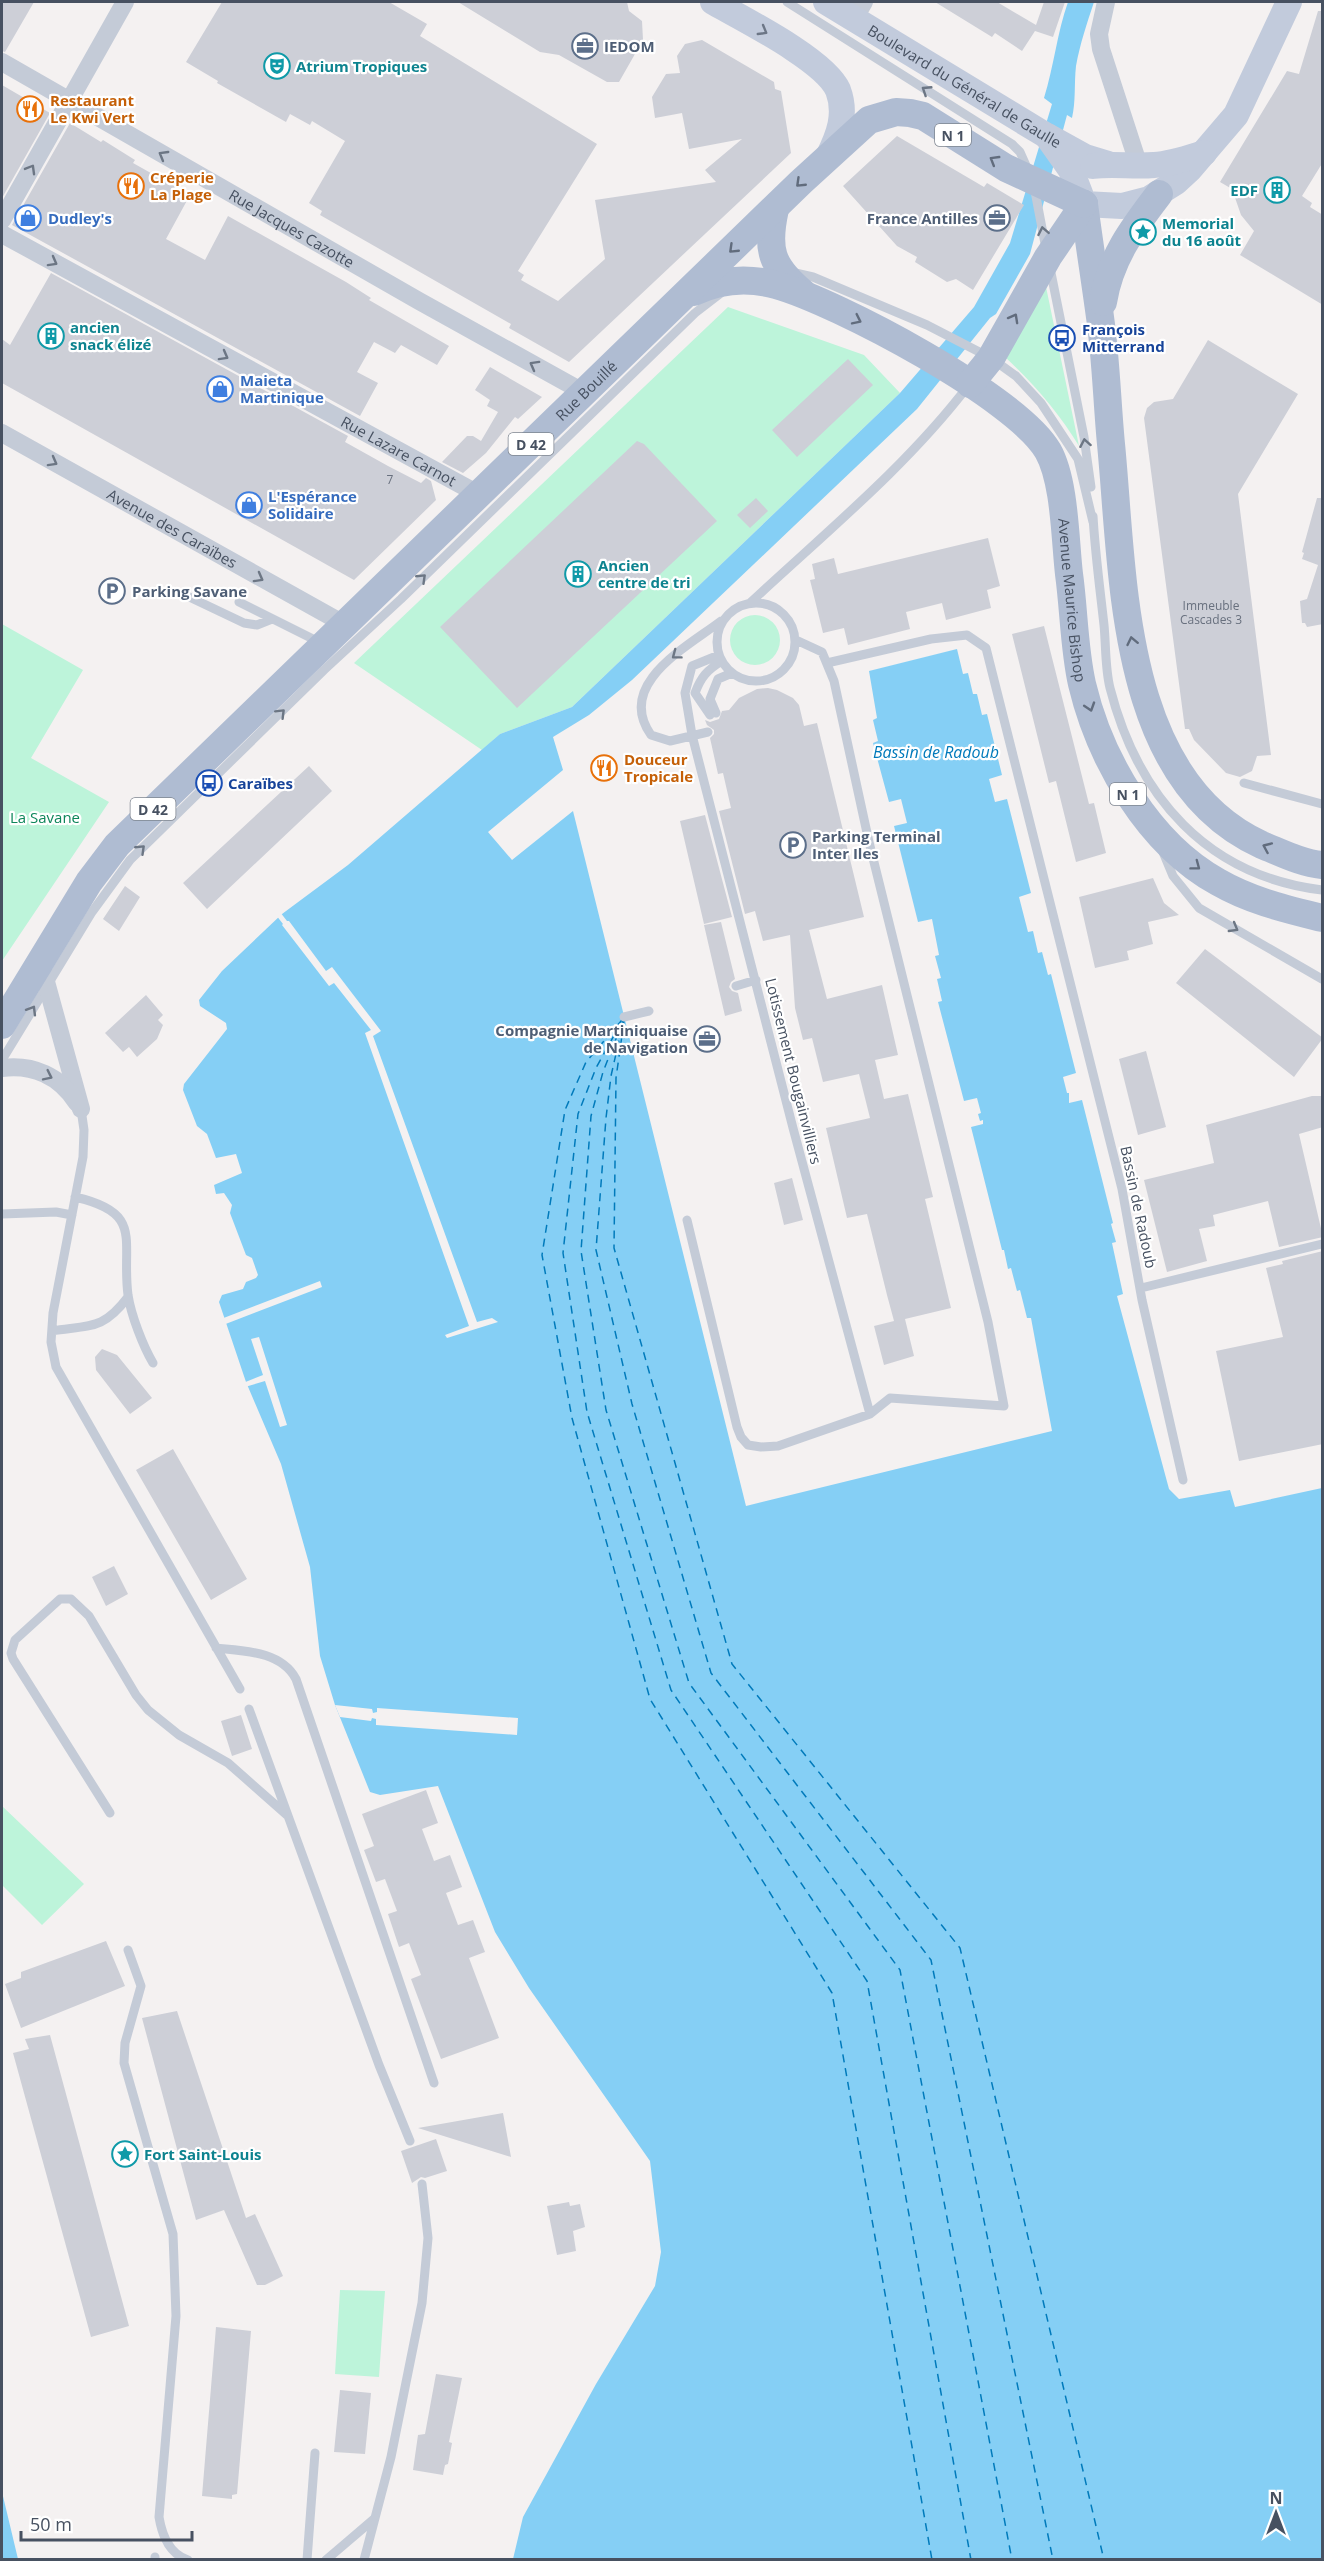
<svg xmlns="http://www.w3.org/2000/svg" width="1324" height="2561" font-family="'Open Sans',sans-serif">
<style>
.green{fill:#bdf4da}
.water{fill:#85cff5}
.pier{fill:#f4f1f1}
.lines{fill:none;stroke-linecap:round;stroke-linejoin:round}
.ferry{stroke:#007abb;stroke-width:1.5;stroke-dasharray:8 6;stroke-linecap:butt}
.building{fill:#cdcfd7}
.lane{stroke:#c4cbd7;stroke-width:9}
.street{stroke:#c4cbd7;stroke-width:18}
.secondary{stroke:#c2cbdc;stroke-width:26}
.primary{stroke:#afbcd2;stroke-width:28}
.oneway{stroke:#6c7686}
.oneway2{stroke:#6c7684}
.oneway3{stroke:#616c7d}
.labels{text-anchor:middle;dominant-baseline:central;stroke-width:4.5;stroke-linejoin:round;paint-order:stroke}
.number-label{font-size:12px;fill:#68707e}
.shield{fill:#fff;stroke:#7e8590;stroke-width:1.5}
.shield-label{font-size:14px;font-weight:bold;fill:#475161}
.service-label{font-size:15px;font-weight:bold;fill:#4e5e75;stroke:#fff;text-anchor:start}
.culture-label{font-size:15px;font-weight:bold;fill:#0d838f;stroke:#fff;text-anchor:start}
.street-label{font-size:15px;fill:#475161;stroke:#fff}
.food-label{font-size:15px;font-weight:bold;fill:#c56008;stroke:#fff;text-anchor:start}
.shop-label{font-size:15px;font-weight:bold;fill:#366cbe;stroke:#fff;text-anchor:start}
.transit-label{font-size:15px;font-weight:bold;fill:#164399;stroke:#fff;text-anchor:start}
.park-label{font-size:15px;fill:#0e865a;stroke:#fff}
.water-label{font-size:16px;font-style:italic;fill:#007abb;stroke:#fff}
</style>
<rect width="100%" height="100%" fill="#f4f1f1"/>
<path class="green" d="M1045,282L1079,446C1059,413 1033,383 1004,356Z
M728,307L864,355L900,393L572,707L500,734L482,750L354,663Z
M730 640a25 25 0 1 1 50 0a25 25 0 1 1-50 0Z
M2,624L83,670L31,758L109,802L2,961Z
M2,1806L84,1884L42,1925L2,1885Z
M340,2290L385,2291L379,2377L335,2374Z"/>
<path class="water" d="M1068,2H1094C1087,23 1080,44 1076,66C1074,84 1076,101 1072,118L1067,115L1030,254L996,314L990,318L917,409L632,680L589,715L553,737L563,770L488,832L512,860L573,811L746,1506L1052,1431L1031,1318H1027L1020,1290L1017,1291L1011,1268L1008,1269L1004,1250H1002L971,1127L983,1124V1120L980,1121L978,1114L981,1113L977,1098L964,1101L938,1002L942,1001L937,979L941,978L935,956L939,955L932,919L918,922L894,826L907,823L901,799L889,802L873,743L878,741L873,720L877,718L869,671L957,649L963,674L968,673L973,694H977L982,715L987,714L1002,775L989,779L995,802L1007,799L1031,893L1019,897L1028,932L1033,931L1038,953L1042,952L1048,975L1051,974L1076,1073L1063,1077L1067,1093H1069V1103L1082,1100L1113,1223L1111,1224L1116,1242L1112,1243L1123,1294L1117,1296L1169,1489L1179,1499L1230,1490L1235,1507L1322,1488V2559H513L523,2517L596,2384L655,2286L661,2252L650,2161L529,1988L495,1932L438,1786L380,1795L370,1792L335,1705L320,1656L310,1567L281,1464L246,1382L219,1302L222,1295L243,1289L246,1282L256,1278L258,1275L252,1258L246,1255L230,1213L232,1205L224,1193L216,1194L214,1185L242,1173L236,1154L216,1158L207,1134L197,1126L183,1090L184,1084L227,1029L226,1023L200,1006L199,1000L222,971L282,914L348,865L500,734L572,707L900,393L974,307L1010,243L1052,104L1044,98C1054,66 1057,33 1068,2Z
M2,2492L18,2559H2Z"/>
<path class="pier" d="M280,912L287,921H289L326,971L332,967L381,1031L373,1036L477,1322L492,1318L498,1322L447,1338L445,1335L469,1326L365,1033L371,1030L334,983L329,986L282,925L283,924L276,915Z
M320,1281L322,1287L223,1325L221,1319Z
M259,1337L287,1425L280,1427L265,1381L245,1387L243,1383L263,1375L251,1339Z
M335,1705L372,1709L373,1713L377,1712V1708L518,1718L517,1735L376,1725V1719L372,1718L371,1721L340,1717Z"/>
<g class="lines">
<path class="ferry" d="M622,1020L586,1062L565,1110L542,1255L572,1418L650,1699L832,1993L932,2560
M623,1021L603,1072L591,1116L581,1251L606,1410L689,1683L900,1970L1012,2560
M624,1021L616,1078L614,1248L732,1664L960,1948L1104,2560
M621,1023L596,1068L578,1114L563,1253L587,1412L671,1690L867,1981L971,2560
M622,1027L611,1076L606,1118L596,1250L632,1404L711,1673L931,1960L1053,2560"/>
</g>
<path class="building" d="M2,2H34L5,52L2,51Z
M222,2H389L427,24L420,36L597,144L518,271L524,275L521,280L558,301L605,259L595,200L716,182L705,170L742,139L689,149L682,113L655,118L652,97L666,74L680,73L677,56L685,44L702,40L774,82L775,89L781,91L791,153L569,362L509,328L511,324L320,215L322,211L309,203L345,141L312,121L310,125L290,114L286,122L217,83L218,81L186,62Z
M458,2H627L629,11L642,21L643,40L619,82H607L559,55L540,52Z
M935,2H997L1036,25L1044,2H1065L1053,37L1035,31L1022,51L995,33L992,37Z
M1318,11H1323V162L1302,196L1312,203L1310,207L1323,215V305L1240,255L1254,231L1241,215L1232,189L1220,182L1287,71L1299,74Z
M2,85L50,113L2,198Z
M70,123L101,142L103,140L135,160L133,163L190,195L166,239L205,260L228,216L346,282L371,298L369,300L449,346L437,365L401,345L395,353L374,342L357,372L378,383L360,416L12,225Z
M897,136L984,187L987,183L1024,205L973,290L956,279L947,282L915,262L917,257L897,246L843,186Z
M51,273L348,436L345,442L388,466L421,483L426,478L431,481L436,500L354,580L2,383V339L10,345Z
M1208,340L1298,394L1238,494L1271,755L1257,756L1252,771L1240,777L1226,773L1194,740L1189,729H1185L1144,418L1147,408L1154,402L1173,399Z
M848,359L873,385L797,457L772,430Z
M490,367L542,397L518,419L515,417L486,453L463,473L442,462L467,436H473L481,441L498,412L487,406L490,400L475,390Z
M637,441L644,444L717,521L517,708L440,627Z
M756,498L768,511L750,528L737,515Z
M1317,498H1323V624L1307,627L1305,623H1302L1300,601L1307,599L1318,565L1302,559L1304,553L1302,552Z
M988,538L1000,586L987,590L991,608L946,620L942,603L906,612L910,629L848,645L844,628L823,633L810,580L815,579L812,564L834,558L838,574Z
M1044,626L1089,804L1094,803L1106,853L1076,862L1056,781L1049,783L1012,634Z
M768,688L777,690L793,698L799,705L804,726L817,723L864,917L809,930L827,999L882,985L898,1055L875,1060L884,1099L908,1094L933,1197L925,1199L951,1308L905,1319L914,1356L884,1365L874,1326L894,1321L887,1295L867,1214L847,1218L826,1128L870,1118L859,1074L823,1082L812,1038L803,1040L795,1008L790,935L763,941L755,911L745,914L719,811L731,808L723,773L718,774L710,738L714,734V730L707,725L705,720L710,722L719,719L722,711L729,710L739,698L757,689Z
M309,766L332,791L207,909L183,883Z
M705,815L732,917L704,924L680,821Z
M1153,878L1164,903L1179,915L1148,922L1153,944L1127,951L1129,960L1095,968L1079,897Z
M125,886L140,897L119,931L103,919Z
M721,922L735,979L731,982L729,987L732,991L738,993L742,1011L725,1016L704,925Z
M1205,949L1323,1038L1294,1077L1176,983Z
M146,995L163,1015L158,1020L163,1025L157,1039L137,1057L129,1047L123,1052L105,1033Z
M1146,1051L1166,1127L1138,1135L1119,1059Z
M1312,1096H1323V1127L1299,1134L1323,1237L1279,1247L1268,1201L1213,1215L1215,1226L1199,1229L1207,1261L1167,1272L1144,1180L1214,1163L1206,1125Z
M792,1178L803,1220L784,1225L774,1183Z
M1323,1251V1444L1239,1461L1216,1351L1283,1337L1266,1268L1283,1264L1282,1261Z
M102,1349L117,1355L152,1398L130,1414L96,1370L95,1357Z
M173,1449L247,1579L211,1600L136,1470Z
M114,1566L128,1594L106,1606L92,1577Z
M241,1715L252,1749L232,1756L221,1721Z
M426,1790L438,1823L422,1829L434,1861L450,1855L462,1887L446,1893L458,1925L473,1920L485,1952L469,1958L499,2038L441,2059L411,1979L421,1975L409,1943L399,1947L388,1914L397,1911L385,1879L376,1882L364,1850L374,1846L362,1814Z
M106,1941L125,1986L21,2028L5,1984L21,1978V1972Z
M177,2011L246,2218L255,2214L283,2276L265,2285H257L224,2210L196,2220L142,2018Z
M50,2035L129,2326L91,2337L13,2053L29,2049L25,2039Z
M503,2113L511,2157L418,2128Z
M436,2139L447,2171L425,2178L421,2177L412,2183L401,2151Z
M569,2202L570,2206L580,2204L585,2227L573,2231L576,2251L557,2255L547,2206Z
M216,2327L251,2331L237,2494L232,2495V2499L202,2496Z
M436,2374L462,2378L449,2442L452,2443L448,2464L445,2465L443,2475L413,2470L418,2435L425,2434Z
M340,2390L371,2393L365,2454L334,2452Z"/>
<g class="lines">
<path class="lane" d="M787,2L1012,144L1020,152L1028,170
M1034,186L1046,249
M1050,268L1084,437L1091,487
M791,272L813,277L927,325L991,358L1016,376L1041,403L1078,459L1093,522
M1093,516C1095,552 1100,589 1104,625C1106,645 1105,668 1110,688C1138,797 1207,876 1322,890
M183,594L244,623L257,625L272,619
M239,602L321,643
M751,602C825,533 906,467 968,386
M717 642a39 39 0 1 1 78 0a39 39 0 1 1-78 0Z
M719,655L692,666L685,693L692,735L793,1128L870,1414
M827,663L931,639L967,635L986,648L1122,1189L1142,1300L1183,1480
M716,713L710,699L718,679L732,673
M710,715L695,693C701,677 707,670 722,661
M708,732L670,741L651,735C615,684 687,647 721,621
M1244,783L1322,804
M1163,852L1173,876L1199,908L1322,979
M736,986L756,980
M624,1017L649,1011
M2,1060L92,912L130,860L324,670L401,599L695,313L721,293
M81,1109L84,1130L83,1157L53,1313L51,1342L56,1367L240,1689
M75,1197C145,1213 121,1240 128,1295C131,1315 143,1346 153,1363
M2,1214L56,1212L72,1215
M687,1220L737,1427L741,1437L748,1445L761,1447L778,1446L870,1414L890,1398L1004,1406L988,1322L869,842L834,681L822,652L796,640
M1141,1288L1322,1244
M52,1331C91,1325 103,1330 128,1297
M216,1648C244,1651 281,1651 296,1679L434,2083
M249,1709L379,2065L410,2141
M110,1813L13,1659L11,1653L15,1640L60,1599H71L89,1616L136,1695L148,1710L179,1735L228,1763L287,1815
M128,1950L141,1986L125,2043L124,2063L173,2234L176,2316L159,2517C162,2535 169,2554 188,2560
M155,2560V2557
M307,2560L315,2453
M326,2560L374,2519
M364,2560L391,2457L422,2303L428,2238L422,2184"/>
<g class="street">
<path d="M1106,2L1099,34L1101,49L1139,166"/>
<path d="M854,19L864,2"/>
<path id="s1" d="M2,62L419,301L585,393"/>
<path d="M2,220L125,2"/>
<path id="s2" d="M2,234L478,494"/>
<path id="s3" d="M2,433L344,624"/>
<path d="M40,960L81,1109"/>
<path d="M2,1068C33,1064 60,1076 77,1103"/>
</g>
<g class="secondary">
<path d="M713,2C743,19 825,60 838,90C847,114 839,135 828,157"/>
<path id="s4" d="M826,2L1047,136L1085,157L1108,164"/>
<path d="M1047,136L1071,170L1084,204L1122,206L1149,199L1176,182L1189,170L1236,115L1289,2"/>
<path d="M1093,166C1113,163 1133,167 1154,165C1171,164 1188,158 1204,153"/>
</g>
<g class="primary">
<path d="M1084,204C1089,242 1095,280 1100,317C1106,359 1107,402 1111,444C1124,577 1119,780 1262,845C1282,853 1301,863 1322,865"/>
<path d="M775,209C766,250 771,266 803,293"/>
<path id="s5" d="M694,292C721,279 747,277 776,285C837,302 1018,398 1048,451C1065,481 1065,540 1069,574C1074,610 1074,649 1082,684C1100,760 1149,844 1218,882C1251,901 1286,909 1322,918"/>
<path d="M1103,302C1110,258 1133,228 1159,194"/>
<path d="M970,384L991,358L1048,257L1084,204"/>
<path id="s6" d="M2,1025L89,882L117,845L801,182L869,120L896,112L910,113L923,116L1006,168L1084,204"/>
</g>
</g>
<defs><path id="oneway-chevron" d="M-2-3.5L2.5 0L-2 3.5" fill="none" stroke-width="1.6" stroke-linecap="round" stroke-linejoin="round" transform="scale(1.5)"/></defs>
<use class="oneway" href="#oneway-chevron" transform="translate(763 31) rotate(30)"/>
<g class="oneway2">
<use href="#oneway-chevron" transform="translate(926 90) rotate(-147)"/>
<use href="#oneway-chevron" transform="translate(163 155) rotate(-150)"/>
<use href="#oneway-chevron" transform="translate(31 169) rotate(-60)"/>
<use href="#oneway-chevron" transform="translate(1043 231) rotate(-101)"/>
<use href="#oneway-chevron" transform="translate(53 262) rotate(29)"/>
<use href="#oneway-chevron" transform="translate(224 356) rotate(29)"/>
<use href="#oneway-chevron" transform="translate(534 365) rotate(-151)"/>
<use href="#oneway-chevron" transform="translate(1085 443) rotate(-100)"/>
<use href="#oneway-chevron" transform="translate(53 462) rotate(29)"/>
<use href="#oneway-chevron" transform="translate(259 578) rotate(29)"/>
<use href="#oneway-chevron" transform="translate(422 578) rotate(-44)"/>
<use href="#oneway-chevron" transform="translate(676 655) rotate(143)"/>
<use href="#oneway-chevron" transform="translate(281 713) rotate(-45)"/>
<use href="#oneway-chevron" transform="translate(141 849) rotate(-44)"/>
<use href="#oneway-chevron" transform="translate(1234 928) rotate(30)"/>
<use href="#oneway-chevron" transform="translate(32 1010) rotate(-59)"/>
<use href="#oneway-chevron" transform="translate(48 1076) rotate(26)"/>
</g>
<g class="oneway3">
<use href="#oneway-chevron" transform="translate(994 160) rotate(-149)"/>
<use href="#oneway-chevron" transform="translate(800 183) rotate(136)"/>
<use href="#oneway-chevron" transform="translate(733 249) rotate(136)"/>
<use href="#oneway-chevron" transform="translate(1014 318) rotate(-61)"/>
<use href="#oneway-chevron" transform="translate(857 320) rotate(26)"/>
<use href="#oneway-chevron" transform="translate(1132 641) rotate(-102)"/>
<use href="#oneway-chevron" transform="translate(1090 707) rotate(72)"/>
<use href="#oneway-chevron" transform="translate(1267 847) rotate(-156)"/>
<use href="#oneway-chevron" transform="translate(1196 866) rotate(37)"/>
</g>
<defs>
<g id="office-ring" transform="scale(1.35)"><circle r="9.5" fill="#fff" stroke="#5c6f8a" stroke-width="1.5"/><path d="M-6-3h4V-5.5h4V-3h4V5H-6ZM-1-4.5V-3h2v-1.5ZM-6 0V1H6V0Z" fill="#5c6f8a"/></g>
<g id="theatre-ring" transform="scale(1.35)"><circle r="9.5" fill="#fff" stroke="#0f9aa8" stroke-width="1.5"/><path d="M-5-5.5Q0-4 5-5.5V0Q5 5 0 6Q-5 5-5 0ZM-3.3-2.5H-1v1.5H-3.3ZM1-2.5H3.3v1.5H1ZM-2.8 1Q0 5.5 2.8 1Z" fill="#0f9aa8"/></g>
<g id="restaurant-ring" transform="scale(1.35)"><circle r="9.5" fill="#fff" stroke="#e8710a" stroke-width="1.5"/><path d="M-5-6h1v4h1v-4h1v4h1v-4h1v5L-1.5 .5V6h-2V.5L-5-1ZM5-6V6H3V1.5H1.5Q1.5-4 5-6Z" fill="#e8710a"/></g>
<g id="building-ring" transform="scale(1.35)"><circle r="9.5" fill="#fff" stroke="#0f9aa8" stroke-width="1.5"/><path d="M-4-6H4V6H1V3H-1V6H-4ZM-2.5-4.3h1.7v1.8h-1.7ZM.8-4.3h1.7v1.8H.8ZM-2.5-1h1.7V.8h-1.7ZM.8-1h1.7V.8H.8Z" fill="#0f9aa8"/></g>
<g id="shop-ring" transform="scale(1.35)"><circle r="9.5" fill="#fff" stroke="#3f7fe0" stroke-width="1.5"/><path d="M-5-2.5h2.3a2.7 3.5 0 0 1 5.4 0H5L5.5 6h-11ZM-1.5-2.5h3a1.5 2.3 0 0 0-3 0Z" fill="#3f7fe0"/></g>
<g id="sight-ring" transform="scale(1.35)"><circle r="9.5" fill="#fff" stroke="#0f9aa8" stroke-width="1.5"/><path d="M0-6L1.8-2.2L6-1.7L2.9 1.2L3.7 5.4L0 3.3L-3.7 5.4L-2.9 1.2L-6-1.7L-1.8-2.2Z" fill="#0f9aa8"/></g>
<g id="bus-ring" transform="scale(1.35)"><circle r="9.5" fill="#fff" stroke="#1a4fb4" stroke-width="1.5"/><path d="M-5-6H5V4H4V6H2V4H-2V6H-4V4H-5ZM-3.5-4V0h7V-4ZM-3.5 1.2v1.5H-2V1.2ZM2 1.2v1.5H3.5V1.2Z" fill="#1a4fb4"/></g>
<g id="parking-ring" transform="scale(1.35)"><circle r="9.5" fill="#fff" stroke="#5c6f8a" stroke-width="1.5"/><path d="M-3.5-5.5H1a3.5 3.5 0 0 1 0 7H-1V5.5H-3.5ZM-1-3.4V-.6H.8a1.4 1.4 0 0 0 0-2.8Z" fill="#5c6f8a"/></g>
</defs>
<g fill-rule="evenodd">
<use href="#office-ring" x="585" y="46"/>
<use href="#theatre-ring" x="277" y="66"/>
<use href="#restaurant-ring" x="30" y="109"/>
<use href="#restaurant-ring" x="131" y="186"/>
<use href="#building-ring" x="1277" y="190"/>
<use href="#shop-ring" x="28" y="218"/>
<use href="#office-ring" x="997" y="218"/>
<use href="#sight-ring" x="1143" y="232"/>
<use href="#building-ring" x="51" y="336"/>
<use href="#bus-ring" x="1062" y="338"/>
<use href="#shop-ring" x="220" y="389"/>
<use href="#shop-ring" x="249" y="505"/>
<use href="#building-ring" x="578" y="574"/>
<use href="#parking-ring" x="112" y="591"/>
<use href="#restaurant-ring" x="604" y="768"/>
<use href="#bus-ring" x="209" y="783"/>
<use href="#parking-ring" x="793" y="845"/>
<use href="#office-ring" x="707" y="1039"/>
<use href="#sight-ring" x="125" y="2154"/>
</g>
<g class="labels">
<g class="number-label">
<text x="390" y="479">7</text>
<text x="1211" y="605">Immeuble<tspan x="1211" dy="14">Cascades 3</tspan></text>
</g>
<g class="shield">
<rect x="935" y="124" width="36" height="22" rx="4.5"/>
<rect x="508.5" y="433" width="45" height="22" rx="4.5"/>
<rect x="1110" y="783" width="36" height="22" rx="4.5"/>
<rect x="130.5" y="798" width="45" height="22" rx="4.5"/>
</g>
<g class="shield-label">
<text x="953" y="135">N 1</text>
<text x="531" y="444">D 42</text>
<text x="1128" y="794">N 1</text>
<text x="153" y="809">D 42</text>
</g>
<g class="service-label">
<text x="604" y="46">IEDOM</text>
<text x="978" y="218" text-anchor="end">France Antilles</text>
<text x="132" y="591">Parking Savane</text>
<text x="812" y="836">Parking Terminal<tspan x="812" dy="17">Inter Iles</tspan></text>
<text x="688" y="1030" text-anchor="end">Compagnie Martiniquaise<tspan x="688" dy="17">de Navigation</tspan></text>
</g>
<g class="culture-label">
<text x="296" y="66">Atrium Tropiques</text>
<text x="1258" y="190" text-anchor="end">EDF</text>
<text x="1162" y="223">Memorial<tspan x="1162" dy="17">du 16 août</tspan></text>
<text x="70" y="327">ancien<tspan x="70" dy="17">snack élizé</tspan></text>
<text x="598" y="565">Ancien<tspan x="598" dy="17">centre de tri</tspan></text>
<text x="144" y="2154">Fort Saint-Louis</text>
</g>
<g class="street-label">
<text stroke="none"><textPath href="#s4" startOffset="162">Boulevard du Général de Gaulle</textPath></text>
<text stroke="none"><textPath href="#s1" startOffset="334">Rue Jacques Cazotte</textPath></text>
<text stroke="none"><textPath href="#s6" startOffset="867">Rue Bouillé</textPath></text>
<text stroke="none"><textPath href="#s2" startOffset="452">Rue Lazare Carnot</textPath></text>
<text stroke="none"><textPath href="#s3" startOffset="195">Avenue des Caraïbes</textPath></text>
<text stroke="none"><textPath href="#s5" startOffset="558">Avenue Maurice Bishop</textPath></text>
<text transform="translate(794 1071) rotate(76)">Lotissement Bougainvilliers</text>
<text transform="translate(1139 1207) rotate(78)">Bassin de Radoub</text>
</g>
<g class="food-label">
<text x="50" y="100">Restaurant<tspan x="50" dy="17">Le Kwi Vert</tspan></text>
<text x="150" y="177">Créperie<tspan x="150" dy="17">La Plage</tspan></text>
<text x="624" y="759">Douceur<tspan x="624" dy="17">Tropicale</tspan></text>
</g>
<g class="shop-label">
<text x="48" y="218">Dudley's</text>
<text x="240" y="380">Maieta<tspan x="240" dy="17">Martinique</tspan></text>
<text x="268" y="496">L'Espérance<tspan x="268" dy="17">Solidaire</tspan></text>
</g>
<g class="transit-label">
<text x="1082" y="329">François<tspan x="1082" dy="17">Mitterrand</tspan></text>
<text x="228" y="783">Caraïbes</text>
</g>
<g class="park-label">
<text x="45" y="817">La Savane</text>
</g>
<g class="water-label">
<text x="936" y="752">Bassin de Radoub</text>
</g>
</g>
<rect width="1324" height="2561" fill="none" stroke="#475161" stroke-width="6"/>
<g transform="translate(1276 2513)" stroke="#ffffff" stroke-width="4.5" paint-order="stroke">
<path d="M0-4.5L10 22L0 15L-10 22Z" fill="#475161"/>
<text y="-9" font-size="16" font-weight="bold" text-anchor="middle" fill="#475161">N</text>
</g>
<path d="M21 2531v9h171v-9" fill="none" stroke="#475161" stroke-width="3"/>
<text x="30" y="2531" font-size="18" fill="#475161" stroke="#ffffff" stroke-width="4.5" paint-order="stroke">50 m</text>
</svg>
